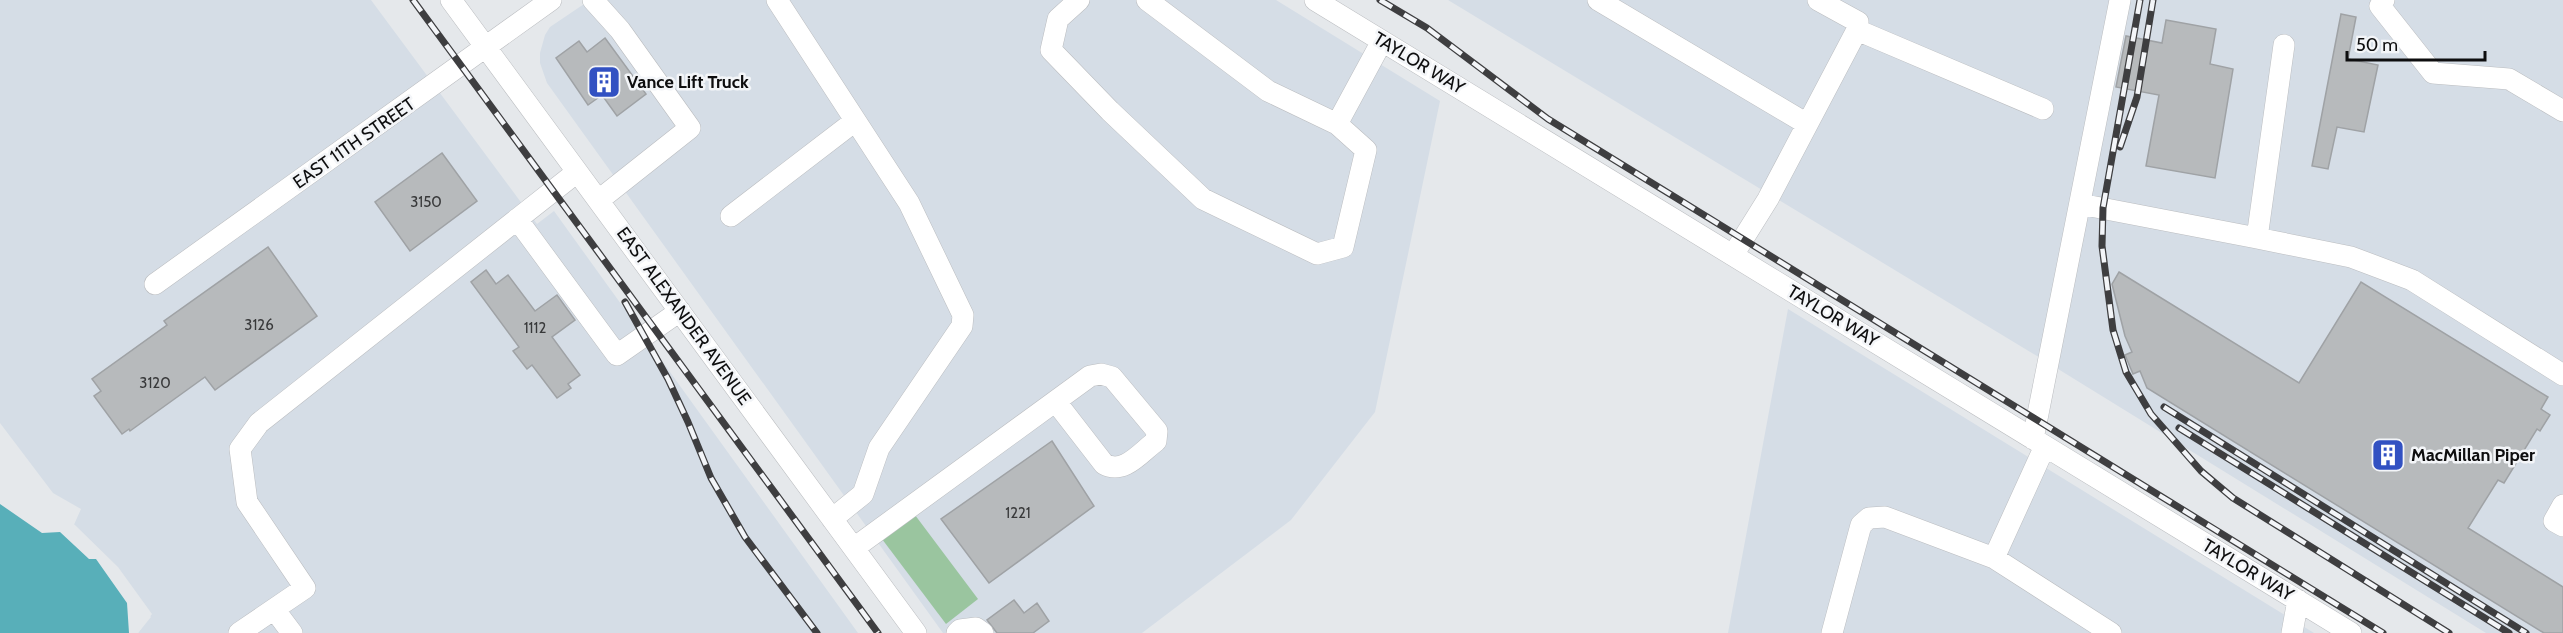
<svg xmlns="http://www.w3.org/2000/svg" width="2563" height="633" font-family="Cabin,sans-serif">
<style>
.built{fill:#d5dde6}
.green{fill:#9ac59f}
.water{fill:#58afb9}
.pier{fill:#e5e8eb}
.building{fill:#b7babc;stroke:#9fa2a5;stroke-width:1.5}
.lines{fill:none;stroke-linecap:round;stroke-linejoin:round}
.minor-casing{stroke:#bbbdc0;stroke-width:22}
.minor{stroke:#fff;stroke-width:21}
.rail-casing{stroke:#3e3e40;stroke-width:7}
.rail{stroke:#f3f5f8;stroke-width:4.5;stroke-dasharray:14;stroke-linecap:butt}
.labels{text-anchor:middle;dominant-baseline:central;stroke-width:5;stroke-linejoin:round;paint-order:stroke}
.number-label{font-size:15px;fill:#38393a}
.street-label{font-size:18px;fill:#0e0e0f;stroke:#f3f5f8}
.poi-label{font-size:18px;font-weight:bold;fill:#0e0e0f;stroke:#f3f5f8;text-anchor:start}
</style>
<rect width="100%" height="100%" fill="#e5e8eb"/>
<path class="built" d="M0,0H371L537,224L554,211L858,633H138L151,617L73,527L81,509L53,493L0,423Z
M590,0H1276L1440,101L1375,412L1291,520L1142,633H943L547,83L540,63V53L545,35L550,27Z
M1448,0H2563V633H2486L2037,356Z
M1788,309L2314,633H1728Z"/>
<path class="green" d="M915,515L978,599L946,624L882,539Z"/>
<path class="water" d="M0,464L116,569L138,633H0Z"/>
<path class="pier" d="M0,461L23,483L75,525L118,567L152,614L138,633H129L127,603L96,559H89L60,532L42,533L0,504Z"/>
<path class="building" d="M2341,14L2356,17L2348,59L2378,65L2364,132L2337,127L2328,169L2312,166Z
M2166,20L2216,29L2210,64L2233,69L2215,178L2146,166L2159,95L2116,87L2126,36L2162,43Z
M605,38L646,94L617,116L602,95L588,105L556,58L579,41L587,52Z
M442,153L477,201L410,251L375,202Z
M268,247L317,316L215,390L205,377L130,431L129,429L122,434L94,396L101,391L92,379L167,325L164,321Z
M486,270L496,284L508,275L535,311L557,295L575,320L552,337L580,375L568,384L571,388L557,398L532,365L527,369L513,351L519,347L471,282Z
M2119,272L2299,383L2361,282L2548,397L2541,409L2550,415L2540,431L2537,429L2504,483L2498,480L2468,528L2563,587V633H2544L2147,388L2140,371L2133,374L2125,355L2132,352L2125,336L2112,284Z
M1052,441L1094,506L989,583L941,519Z
M1014,600L1024,613L1037,603L1049,621L1033,633H997L987,620Z"/>
<g class="lines">
<g class="minor-casing">
<path id="minor" d="M451,0L916,633
M593,0L620,30L690,128L599,200
M777,0L909,203L963,315L962,326L879,448L863,494L832,519
M1079,0L1058,19L1051,50L1110,111L1203,199L1317,254L1343,247L1366,150L1337,124L1268,91L1147,0
M1315,0L2351,633
M1598,0L1807,124
M2384,0L2380,6L2433,73L2509,79L2563,111
M1857,30L2043,109
M1337,124L1382,41
M2080,204L2257,238L2284,45
M731,216L855,121
M517,219L617,355L680,311
M2257,238L2351,257L2412,280L2563,375
M1733,255L1768,199L1857,30L1858,22L1818,0
M155,284L551,0
M2033,439L2120,0
M2563,505L2554,521L2563,526
M854,548L1090,376L1101,374L1112,377L1157,431L1156,441C1140,453 1124,475 1104,464L1056,402
M1994,558L2111,633
M274,609L292,633
M239,633L305,588L247,502L240,449L259,423L577,172
M957,633L960,630L976,628L983,633
M1832,633L1861,525L1869,518L1885,517L1994,558L2045,446
M2292,633L2298,600"/>
</g>
<use href="#minor" class="minor"/>
<g class="rail-casing">
<path id="rail" d="M413,0L878,633
M1380,0L1427,28L1548,119L2383,633
M2140,0L2103,208L2102,246L2113,330L2126,372L2151,414L2201,471L2233,498L2449,633
M2120,147L2137,97L2153,0
M625,302L668,379L688,422L711,478L745,537L817,633
M2164,407L2526,633
M2179,428L2509,633"/>
</g>
<use href="#rail" class="rail"/>
</g>
<defs>
<g id="building-square" transform="scale(1.725)"><rect x="-9" y="-9" width="18" height="18" rx="4" fill="#3251c2" stroke="#f3f5f8"/><path d="M-4-6H4V6H1V3H-1V6H-4ZM-2.5-4.3h1.7v1.8h-1.7ZM.8-4.3h1.7v1.8H.8ZM-2.5-1h1.7V.8h-1.7ZM.8-1h1.7V.8H.8Z" fill="#fff"/></g>
</defs>
<g fill-rule="evenodd">
<use href="#building-square" x="604" y="82"/>
<use href="#building-square" x="2388" y="455"/>
</g>
<g class="labels">
<g class="number-label">
<text x="426" y="202">3150</text>
<text x="259" y="325">3126</text>
<text x="535" y="328">1112</text>
<text x="155" y="383">3120</text>
<text x="1018" y="513">1221</text>
</g>
<g class="street-label">
<text transform="translate(1419 63) rotate(31)">TAYLOR WAY</text>
<text transform="translate(354 143) rotate(-35)">EAST 11TH STREET</text>
<text transform="translate(684 316) rotate(54)">EAST ALEXANDER AVENUE</text>
<text transform="translate(1833 316) rotate(31)">TAYLOR WAY</text>
<text transform="translate(2248 570) rotate(31)">TAYLOR WAY</text>
</g>
<g class="poi-label">
<text x="627" y="82">Vance Lift Truck</text>
<text x="2411" y="455">MacMillan Piper</text>
</g>
</g>
<path d="M2347 51v9h138v-9" fill="none" stroke="#0e0e0f" stroke-width="3"/>
<text x="2356" y="51" font-size="18" fill="#0e0e0f" stroke="#f3f5f8" stroke-width="4.5" paint-order="stroke">50 m</text>
</svg>
